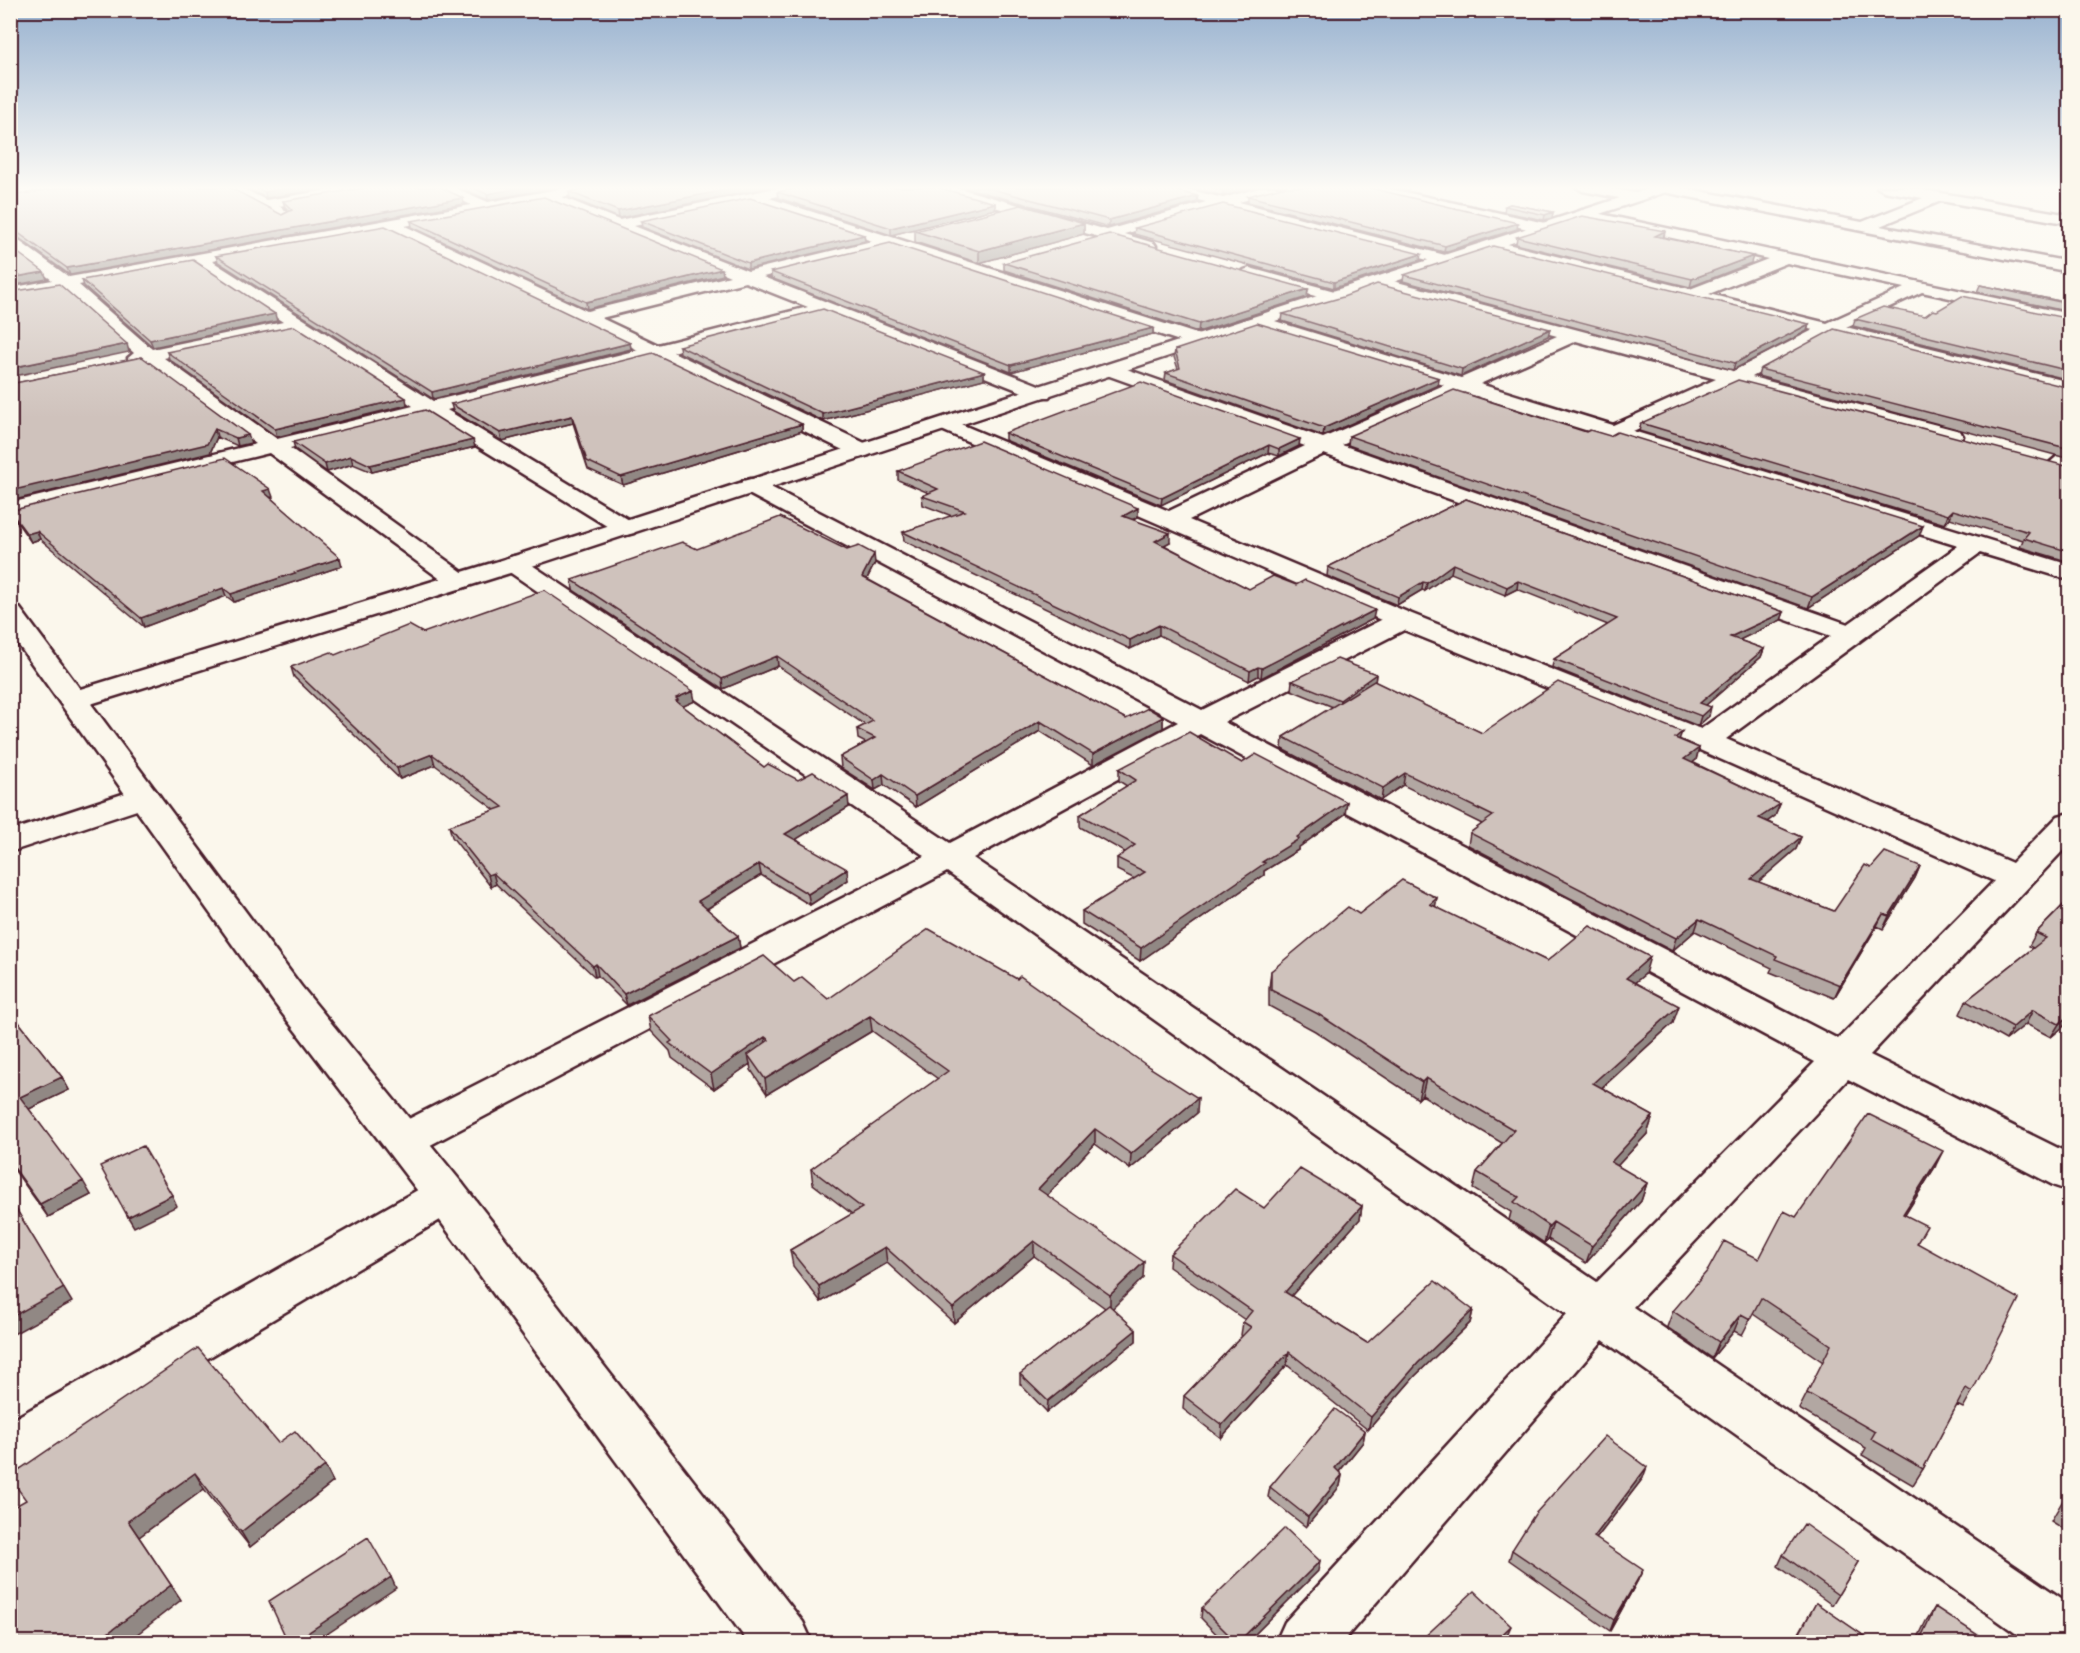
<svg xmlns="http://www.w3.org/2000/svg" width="2080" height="1653" font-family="Mynerve,sans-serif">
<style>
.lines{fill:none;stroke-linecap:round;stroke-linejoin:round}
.minor-casing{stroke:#4a1f2b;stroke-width:5}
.tertiary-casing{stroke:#4a1f2b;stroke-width:5}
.secondary-casing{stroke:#4a1f2b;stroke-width:5}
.minor{fill:#fbf7ec;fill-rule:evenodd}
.tertiary{fill:#fbf7ec;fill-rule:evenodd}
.secondary{fill:#fbf7ec;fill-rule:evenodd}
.wall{fill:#b2a7a2;stroke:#4a1f2b;stroke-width:1.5}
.shaded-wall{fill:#918884;stroke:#4a1f2b;stroke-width:1.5}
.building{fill:#cfc2bc;stroke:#4a1f2b;stroke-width:1.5}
</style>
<rect width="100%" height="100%" fill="#fbf7ec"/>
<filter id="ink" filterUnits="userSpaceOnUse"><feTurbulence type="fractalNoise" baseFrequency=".0167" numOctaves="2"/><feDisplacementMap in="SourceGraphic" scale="12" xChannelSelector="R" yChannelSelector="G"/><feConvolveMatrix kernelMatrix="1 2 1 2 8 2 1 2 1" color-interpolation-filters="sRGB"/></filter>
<g filter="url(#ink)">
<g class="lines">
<g class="minor-casing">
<path id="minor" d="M41,187H73L66,191L10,200V192Z
M223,187H240L266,200L346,187H377L370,191L279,206L292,215L285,219Z
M435,187H453L488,202L570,187H599L597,190L562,197L619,220L781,187H807L805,190L769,198L1206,337L1208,341L1206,345H1192L888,246L763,277L1049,389L1052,393L1049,397H1035L824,313L673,352L869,445L872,450L869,455L861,457L853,455L654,357L447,410L634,523L638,528L634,533L626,535L618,533L427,415L290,448L468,576L472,581L468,586L459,589L450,586L269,453L10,517V503L256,444L145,362H130L128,358L134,353L62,288L10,298V288L52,280L10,249V236L15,238L69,277L471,205ZM545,200L730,276L587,311L405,226ZM751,201L872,241L748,271L634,226ZM387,229L638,350L433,401L212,261ZM195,264L283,322L152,349L79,285ZM745,282L808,307L658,345L601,318ZM296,330L413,406L277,439L164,358Z
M933,187H955L1107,230L1206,202L1158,190L1156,187H1179L1223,198L1263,187H1285L1283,190L1239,202L1453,257L1455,260L1447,265L1223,207L1124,234L1154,243L1156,246L1154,249L1148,251L935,190Z
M1357,187H1382L1545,223L1553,228L1545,233L1364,191Z
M1576,187H1604L1640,194L1642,197L1635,201L1583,191Z
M1658,187H1679L1862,222L1923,198L1884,191L1877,187H1906L2070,215V224L1941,201L1880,226L2070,262V272L1664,192L1659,191Z
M1582,210L2070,314V324L1922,292L1846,327L2070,382V394L1831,334L1752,377L1960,431L1963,436L1960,441L1952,442L1944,441L1737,384L1633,431L2070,565V580L1980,553L1726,739L2012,863L2058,816L2070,813V843L1870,1055L2070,1154V1191L2055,1186L1848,1079L1633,1307L2070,1604V1642H2028L1603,1340L1342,1642H1276L1285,1622L1567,1314L947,872L419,1151L404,1156L389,1151L383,1140L389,1129L925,856L505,569L501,564L505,559L514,556L523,559L950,843L1178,722L743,491L740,486L743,481L751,479L759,481L1202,710L1381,620L937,428L934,424L937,420L944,418L951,420L1169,511L1305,446L1104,374L1101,370L1104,366H1118L1323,438L1444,385L1253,326L1250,322L1253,318H1265L1461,378L1557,336L1374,287L1372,283L1374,279H1386L1733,371L1813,330L1486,248L1483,245L1491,240L1690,289L1768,259L1577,217L1575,214ZM1787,263L1904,288L1827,323L1709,294ZM1576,341L1716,379L1613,425L1480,384ZM1463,392L1958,546L1848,624L1342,445ZM1324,454L1831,636L1701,729L1412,614L1189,520ZM1404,630L1693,747L1994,881L1838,1039L1224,722ZM1200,734L1815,1062L1597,1282L973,858Z
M1250,268L1342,293L1345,297L1342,301L1336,302L1244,276L1242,273L1244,270Z
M2070,451V467L2058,472L2050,470L2047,465L2062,452Z
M144,787L155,790L160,797L155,804L10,852V831Z
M446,1178L462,1183L468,1195L462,1207L28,1465L10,1472V1421L430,1183Z"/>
</g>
<g class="tertiary-casing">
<path id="tertiary" d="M1654,187H1674L1672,190L523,569L84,706L74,709L64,706L59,700L64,694L505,559Z"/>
</g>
<g class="secondary-casing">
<path id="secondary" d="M10,605L19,607L301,986L462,1183L803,1622L812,1642H748L430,1207L275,1004L10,633Z"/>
</g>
<use href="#minor" class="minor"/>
<use href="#tertiary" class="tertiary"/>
<use href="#secondary" class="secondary"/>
</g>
<path class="wall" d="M244,187H333L266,198Z
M458,187H559L488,200Z
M594,187H771L619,218L570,198L569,192Z
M963,187H1160L1197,202L1109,227Z
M1187,187H1255L1223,196Z
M777,192L995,203V209L891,235L778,198Z
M10,196L282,215L289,211L285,207L283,201L464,204L70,275L16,236L10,235Z
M1248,196L1517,229L1444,252L1248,202Z
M1510,204L1553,212L1552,218L1544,220L1504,212L1505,206Z
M411,221L723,275L587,309L412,227Z
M641,221L864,235L865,241L748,269L642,227Z
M1084,223V234L979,263L915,242V231Z
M1135,228L1420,260L1334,288L1134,234Z
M1665,231L1664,238L1751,263L1690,287L1516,244L1517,237Z
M216,256L630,343L631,349L433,399L218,262Z
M1004,263L1308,289L1307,297L1198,332L1004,270Z
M771,272L1153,328V334L1011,372L771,278Z
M1404,275L1809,324L1807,331L1733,370L1403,281Z
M82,280L277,321L153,347L84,286Z
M1980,285L2070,303V312L1977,292Z
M1937,311L2070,318V380L1853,326L1855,319L1925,316Z
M1283,314L1550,329L1548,336L1461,376L1282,321Z
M679,346L984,372V379L823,421L680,353Z
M1175,350L1439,378L1438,385L1323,436L1165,380L1166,373L1178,369L1174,357Z
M167,352L407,405L277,437L169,359Z
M142,357L251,443L238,446L217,437L210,453L10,501V384Z
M1760,369L2070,388V459L1758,376Z
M451,404L802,424V431L623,485L588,469L573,423L502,441L453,411Z
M1641,423L2070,467V562L2020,547L2023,540L1950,518L1945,524L1639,431Z
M1005,433L1299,446L1279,456L1268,453L1161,505L1005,440Z
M1349,436L1919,536L1808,608L1348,445Z
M293,442L475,447L372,472L353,464L327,472L295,449Z
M898,471L1138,517L1133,519L1170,542L1164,545L1249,589L1373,619L1261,678L1258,676L1249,681L1159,635L1130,649L904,541L903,532L952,516L923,505L922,496L929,493L898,480Z
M270,497L342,566L234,602L226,596L144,627L40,539L31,542L14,518L10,511L273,497Z
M1466,499L1784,612L1781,620L1739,640L1764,649L1761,657L1706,705L1709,716L1698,726L1552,667L1554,659L1608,625L1517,589L1505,595L1451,573L1425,591L1422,590L1397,605L1327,576L1328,567Z
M697,549L875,563L867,579L1126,719L1163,717V728L1093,765L1040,731L916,807L884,785L875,790L841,768L840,757L866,743L858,739L857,729L865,725L778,666L723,689L573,590L572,580Z
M423,633L695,701L683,706L764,767L849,807L796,839L848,880L810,905L761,875L707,909L738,936L740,948L627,1005L598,976L595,977L496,884L491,887L452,837L449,826L495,810L435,765L400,779L294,677L291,667Z
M1376,674L1375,682L1482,733L1679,739L1699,748L1696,760L1692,762L1780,804L1775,816L1767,822L1801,837L1796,849L1758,882L1834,911L1871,868L1920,866L1915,878L1883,929L1877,926L1834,998L1770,972L1772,968L1695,931L1672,951L1468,845L1470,833L1482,824L1403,785L1381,800L1282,749L1283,737L1333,707L1291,690L1292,681Z
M1242,763L1345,814L1298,848V850L1264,871V875L1140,961L1082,924V911L1135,879L1117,870V858L1125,852L1080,827V815L1127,786L1119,781V769Z
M2070,893V1029L2064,1026L2051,1037L2026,1024L2006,1040L1960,1014L1966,1001L2033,948L2029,946L2036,933L2066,902H2065Z
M1435,907L1547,961L1645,974L1635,982L1673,1023L1602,1088L1653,1116L1647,1134L1617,1166L1647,1183L1641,1201L1586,1263L1548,1239L1544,1243L1509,1220L1511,1212L1473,1189L1477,1172L1502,1143L1422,1095L1418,1099L1315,1031L1269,1006V988L1271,971L1359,914Z
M794,982L828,999L1197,1113L1130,1169L1095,1144L1047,1195L1143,1278L1112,1308L1136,1330V1341L1047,1412L1020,1384V1374L1105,1308L1034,1256L954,1323L887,1263L821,1302L793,1266L790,1250L852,1214L813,1184L811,1169L938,1079L872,1031L767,1094L751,1070L750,1064L714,1089L672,1058L670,1051L651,1031L648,1016Z
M10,1011L62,1077L69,1090L29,1109L91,1195L48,1217L10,1164Z
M1935,1167L1905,1215L1918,1243L1972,1392L1963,1408L1957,1405L1923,1469L1913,1485L1862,1455L1866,1448L1799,1409L1823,1362L1753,1314L1742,1335L1734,1331L1712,1358L1667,1327L1673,1311L1759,1259L1796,1217Z
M1362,1206L1360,1219L1291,1296L1367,1343L1473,1310L1470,1323L1415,1376L1368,1430L1287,1365L1221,1438L1183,1409L1184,1396L1242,1336L1241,1335L1243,1322L1245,1320L1169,1267L1170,1254L1264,1208Z
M2070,1412V1433L2063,1429Z
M1365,1431L1363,1442L1339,1472L1342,1475L1340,1486L1306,1527L1268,1497L1270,1487Z
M278,1443L325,1466L333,1482L250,1547L204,1489L139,1537L181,1600L10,1509Z
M1643,1478L1596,1539L1638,1580L1610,1631L1509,1560L1512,1550Z
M2070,1488V1533L2051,1521Z
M1783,1555L1858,1562L1832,1605L1778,1566Z
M1318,1571L1247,1642H1224L1201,1618L1202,1608Z
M1816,1603L1873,1642H1794Z
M1935,1607L1979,1642H1916L1926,1621Z"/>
<path class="shaded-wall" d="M10,187H28L10,190Z
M295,187H333L266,198L265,192Z
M525,187H559L488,200L487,194Z
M741,187H771L619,218L618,211Z
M1234,187H1255L1223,196V190Z
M1198,196L1197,202L1109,227V220Z
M463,198L464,204L70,275L67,268Z
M995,203V209L891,235V228Z
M1553,212L1552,218L1544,220L1545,215Z
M1084,223V234L979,263V251Z
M1518,223L1517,229L1444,252L1445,246Z
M1665,231L1663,238L1655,236Z
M864,235L865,241L748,269V263Z
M1421,254L1420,260L1334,288V282Z
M1753,256L1751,263L1690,287L1692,279Z
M722,269L723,275L587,309L586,302Z
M44,272L47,279L10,286V278Z
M1308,289L1307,297L1198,332L1199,324Z
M275,314L277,321L153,347L150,340Z
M1809,324L1807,331L1733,370L1735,363Z
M1153,328V334L1011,372V365Z
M1550,329L1548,336L1461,376L1462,369Z
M630,343L631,349L433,399L432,392Z
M127,344L129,352L10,377V368Z
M984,372V379L823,421V414Z
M1439,378L1438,385L1323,436L1324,428Z
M406,398L407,405L277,437L275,429Z
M572,416L573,423L502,441L500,433Z
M802,424V431L623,485L621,477Z
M215,429L217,437L210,453L10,501V491Z
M248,435L251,443L238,446L236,438Z
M1300,439L1299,446L1279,456V449Z
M473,440L475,447L372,472L370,465Z
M1269,445L1268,453L1161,505L1162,498Z
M351,456L353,464L327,472L325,464Z
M270,489L273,497L265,498L263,491Z
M1138,508V517L1123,524V516Z
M1953,510L1950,518L1945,524L1948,515Z
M1923,526L1919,536L1808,608L1812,597Z
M37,531L40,539L31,542L27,534Z
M1170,533V542L1155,550V541Z
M874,554L875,563L863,586L862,577Z
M340,558L342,566L234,602L231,594Z
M1453,564L1451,573L1425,591L1427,583Z
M1518,581L1517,589L1505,595L1507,587Z
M1423,582L1422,590L1397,605L1398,597Z
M223,588L226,596L144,627L141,618Z
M1375,610L1373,619L1261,678L1262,668Z
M1784,612L1781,620L1727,646L1730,637Z
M1159,625V635L1130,649V640Z
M1764,649L1761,657L1698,712L1700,703Z
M777,656L778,666L723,689L722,679Z
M1258,667V676L1249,681L1250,671Z
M1376,674L1375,683L1339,709L1340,700Z
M693,691L695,701L679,708L676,698Z
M1711,707L1709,716L1698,726L1701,716Z
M1163,717V728L1093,765V754Z
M1040,721V731L916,807L915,796Z
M1682,732L1678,743L1675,738Z
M1699,748L1696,760L1681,771L1684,759Z
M432,754L435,765L400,779L397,768Z
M1405,773L1403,785L1381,800L1383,788Z
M883,774L884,785L875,790L874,780Z
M848,796L849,807L787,845L785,834Z
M1347,802L1345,814L1298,848V850L1264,871V875L1140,961L1141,948Z
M1780,804L1775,816L1755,830L1759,818Z
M1801,837L1796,849L1747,892L1751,879Z
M759,864L761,875L700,913L698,901Z
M1920,866L1915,878L1883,929L1889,916Z
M847,869L848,880L810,905L808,894Z
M493,873L496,884L491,887L488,875Z
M1437,898L1434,914L1430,904Z
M1883,914L1877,926L1834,998L1840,985Z
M1699,919L1695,931L1672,951L1676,938Z
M738,936L740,948L627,1005L624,994Z
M1650,957L1645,974L1621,994L1626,978Z
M596,964L598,976L595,977L593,966Z
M1679,1006L1673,1023L1588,1100L1593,1083Z
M2033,1010L2026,1024L2006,1040L2013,1027Z
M2070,1014V1016L2064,1026L2051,1037L2059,1024Z
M870,1016L872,1031L767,1094L765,1079Z
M765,1037L767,1052L748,1055L750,1064L714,1089L711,1074Z
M62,1077L69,1090L27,1110L20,1097Z
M1426,1078L1422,1095L1418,1099L1422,1082Z
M1198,1098L1197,1113L1130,1169L1131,1154Z
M1653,1116L1647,1134L1605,1179L1611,1162Z
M1095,1129V1144L1038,1205V1189Z
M1943,1151L1935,1167L1895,1230L1903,1214Z
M83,1181L91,1195L48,1217L40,1204Z
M1647,1183L1641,1201L1586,1263L1592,1246Z
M172,1195L177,1206L134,1227L128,1217Z
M10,1199L72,1302L10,1336Z
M1362,1206L1360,1219L1283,1305L1285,1292Z
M1553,1222L1548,1239L1544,1243L1549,1226Z
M1034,1241V1256L954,1323L953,1308Z
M885,1247L887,1263L821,1302L819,1286Z
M1144,1262L1143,1278L1110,1311V1295Z
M1473,1310L1470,1323L1415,1376L1368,1430L1371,1417L1418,1363Z
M1741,1314L1734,1331L1712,1358L1719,1342Z
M1136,1330V1341L1047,1412L1048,1401Z
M1289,1352L1287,1365L1221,1438L1222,1425Z
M1365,1431L1363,1442L1333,1479L1335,1468Z
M325,1466L333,1482L250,1547L241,1532Z
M1647,1467L1643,1478L1589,1548L1594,1537Z
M195,1473L204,1489L139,1537L128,1521Z
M1342,1475L1340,1486L1306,1527L1308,1517Z
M1320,1561L1318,1571L1247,1642H1238Z
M1643,1570L1638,1580L1610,1631L1614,1620Z
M391,1577L396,1588L315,1642H294Z
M171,1585L181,1600L127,1642H96Z
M1511,1626L1504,1642H1494Z"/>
<path class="building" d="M65,187H229L282,215L292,210L283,201L370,187H440L463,198L67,268L14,230L10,229V196Z
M255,187H295L265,192Z
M471,187H525L487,194Z
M594,187H741L618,211L569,192Z
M803,187H936L995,203L891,228L777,192Z
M984,187H1160L1198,196L1109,220Z
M1212,187H1234L1223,190Z
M1282,187H1366L1518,223L1445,246L1248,196Z
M544,197L722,269L586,302L411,221Z
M750,198L864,235L748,263L641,221Z
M1223,204L1421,254L1334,282L1135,228Z
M1510,204L1553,212L1545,215L1505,206Z
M1021,205L1084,223L979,251L915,231Z
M1582,216L1665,231L1655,236L1753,256L1692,279L1517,237Z
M385,226L630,343L432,392L216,256Z
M1109,234L1308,289L1199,324L1004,263Z
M890,243L1153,328L1011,365L771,272Z
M1493,246L1809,324L1735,363L1404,275Z
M10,247L44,272L10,278Z
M193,260L275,314L150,340L82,280Z
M59,284L127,344L10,368V292Z
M1377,284L1550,329L1462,369L1283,314L1343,297Z
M1980,285L2070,303V304Z
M1962,296L2070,319V371L1855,319L1883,307L1925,316L1933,310L1937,311Z
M823,309L984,372L823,414L679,346Z
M1257,323L1439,378L1324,428L1166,373L1180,368L1175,350Z
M294,326L406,398L275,429L167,352Z
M1834,329L2070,388V449L1760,369Z
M653,353L802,424L621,477L587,461L572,416L500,433L451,404Z
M142,357L248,435L236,438L215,429L207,444L10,491V384Z
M1738,380L2070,467V552L2024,538L2029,532L1953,510L1948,515L1641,423Z
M1141,382L1300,439L1279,449L1269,445L1162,498L1005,433Z
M1454,390L1586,432L1590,430L1610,436L1617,432L1923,526L1812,597L1349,436Z
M425,410L473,440L370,465L351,456L325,464L293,442Z
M980,441L1138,508L1123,516L1170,533L1155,541L1249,589L1273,576L1296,585L1305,580L1375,610L1262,668L1258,667L1250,671L1159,625L1130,640L903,532L965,511L922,496L938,489L898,471Z
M225,458L270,489L263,491L340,558L231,594L223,588L141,618L37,531L27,534L10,511Z
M1466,499L1784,612L1730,637L1764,649L1700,703L1711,707L1701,716L1554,659L1617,619L1518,581L1507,587L1453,564L1427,583L1423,582L1398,597L1328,567Z
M780,517L847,550L859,546L874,554L862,577L1126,719L1148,708L1163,717L1093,754L1040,721L915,796L883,774L874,780L840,757L875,738L857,729L873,721L777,656L722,679L572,580L682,542L697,549Z
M544,590L693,691L676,698L678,700L676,701L764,767L768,764L798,780L813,772L848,796L785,834L847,869L808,894L759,864L698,901L738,936L624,994L596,964L593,966L493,873L488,875L449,826L503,807L432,754L397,768L291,667L331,652L335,655L409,625L423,633Z
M1337,659L1376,674L1340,700L1292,681Z
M1374,681L1482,733L1558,682L1682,732L1675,738L1699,748L1684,759L1780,804L1759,818L1801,837L1751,879L1834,911L1865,865L1871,868L1885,852L1920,866L1889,916L1883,914L1840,985L1775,959L1777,956L1699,919L1676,938L1470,833L1493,816L1405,773L1383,788L1283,737Z
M1189,732L1242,763L1256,754L1347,802L1297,837L1299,839L1262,862L1265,863L1141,948L1082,911L1145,872L1117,858L1135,845L1080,815L1136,780L1119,769Z
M1402,880L1437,898L1430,904L1547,961L1590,926L1650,957L1626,978L1679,1006L1593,1083L1653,1116L1611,1162L1647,1183L1592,1246L1553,1222L1549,1226L1514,1202L1519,1197L1477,1172L1514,1130L1426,1078L1422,1082L1318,1014L1271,990V971L1348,907L1359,914Z
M2070,899V1014L2059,1024L2033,1010L2013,1027L1966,1001L2046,938L2036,933Z
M929,929L1017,979L1020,976L1149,1067L1198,1098L1131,1154L1095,1129L1038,1189L1144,1262L1110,1295L1034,1241L953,1308L885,1247L819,1286L790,1250L862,1208L811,1169L948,1071L870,1016L765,1079L748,1055L769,1040L765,1037L711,1074L669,1043L672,1041L648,1016L764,956L794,982L802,977L828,999Z
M10,1011L62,1077L20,1097L83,1181L40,1204L10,1162Z
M1868,1114L1943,1151L1903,1214L1927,1226L1917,1243L2019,1299L1972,1392L1966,1388L1923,1469L1871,1439L1875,1432L1807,1393L1831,1345L1761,1298L1750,1319L1741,1314L1719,1342L1673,1311L1708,1270L1724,1241L1759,1259L1784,1211L1796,1217Z
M143,1146L172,1195L128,1217L100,1166Z
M1300,1169L1362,1206L1285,1292L1367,1343L1435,1281L1473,1310L1418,1363L1371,1417L1289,1352L1222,1425L1184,1396L1251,1327L1243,1322L1252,1311L1170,1254L1235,1189L1264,1208Z
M10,1199L64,1288L10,1318Z
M1109,1305L1136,1330L1048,1401L1020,1374Z
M198,1348L278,1443L295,1431L325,1466L241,1532L195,1473L128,1521L171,1585L96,1642H10V1509L26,1500L10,1478V1476Z
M1335,1409L1365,1431L1335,1468L1342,1475L1308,1517L1270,1487Z
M1605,1436L1647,1467L1594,1537L1643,1570L1614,1620L1512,1550L1535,1514Z
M2070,1493V1508L2064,1504Z
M1804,1524L1858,1562L1838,1595L1783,1555Z
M1285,1528L1320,1561L1238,1642H1236L1202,1608Z
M368,1537L391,1577L294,1642H288L269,1601Z
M1474,1591L1511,1626L1494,1642H1419Z
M1816,1603L1873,1642H1795Z
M1935,1607L1981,1637L1979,1642H1919Z"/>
</g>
<linearGradient id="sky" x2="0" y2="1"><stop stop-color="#97b1cf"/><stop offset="0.45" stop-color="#fdfbf6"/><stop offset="1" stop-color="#fdfbf6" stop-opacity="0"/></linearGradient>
<rect width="2080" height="418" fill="url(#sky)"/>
<rect width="2080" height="1653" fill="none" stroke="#fbf7ec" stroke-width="36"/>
<rect x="18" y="18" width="2044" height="1617" fill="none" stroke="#4a1f2b" stroke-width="2" filter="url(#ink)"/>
</svg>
